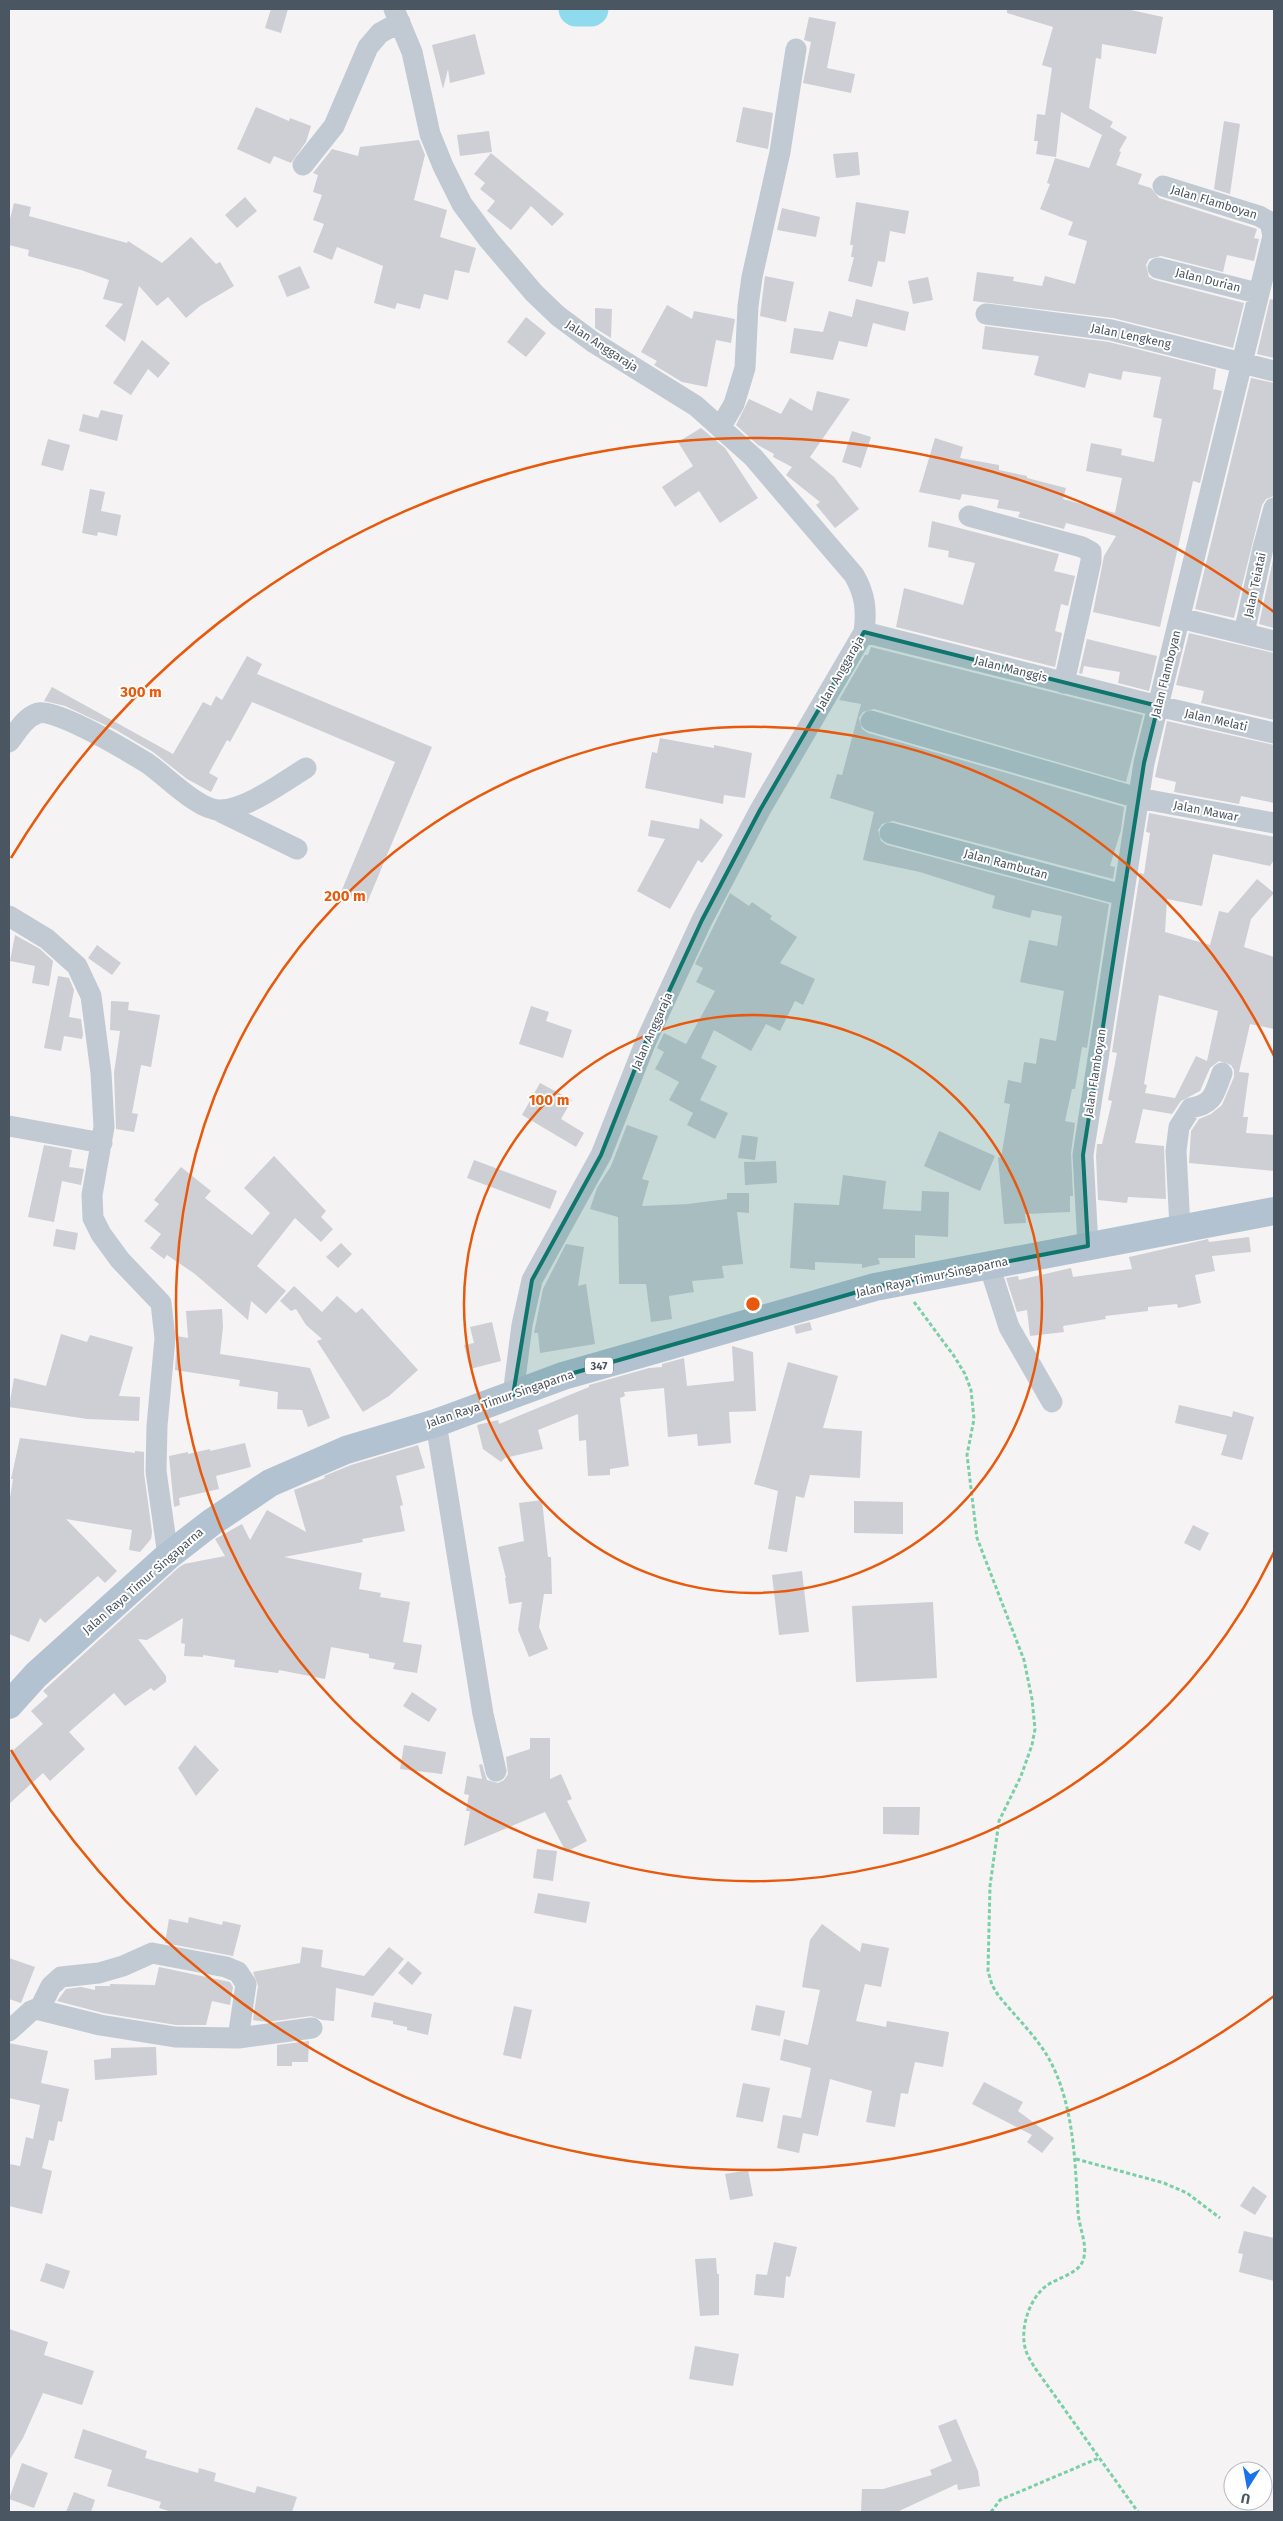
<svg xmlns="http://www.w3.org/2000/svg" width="1283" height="2521" font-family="'Fira Sans',sans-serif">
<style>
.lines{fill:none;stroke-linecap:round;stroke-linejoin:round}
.river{stroke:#90daee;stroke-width:35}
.building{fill:#cdcfd5;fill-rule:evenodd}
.path{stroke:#7ad0a6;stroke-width:3;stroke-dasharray:4 2.5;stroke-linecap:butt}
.street{stroke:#c1cad2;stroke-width:21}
.primary{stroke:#b3c2d1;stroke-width:28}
.marked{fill:#0f766e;fill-opacity:0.2;stroke:#0f766e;stroke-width:4;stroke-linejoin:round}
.ring{fill:none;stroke:#e8590c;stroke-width:2.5}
.labels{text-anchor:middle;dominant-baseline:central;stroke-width:4;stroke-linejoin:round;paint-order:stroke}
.shield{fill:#fff;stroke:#808990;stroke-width:1}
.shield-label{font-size:11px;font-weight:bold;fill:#4a5661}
.street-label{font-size:12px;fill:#4a5661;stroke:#fff}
.centre{fill:#e8590c;stroke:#fff;stroke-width:2.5}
.ring-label{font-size:15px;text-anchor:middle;font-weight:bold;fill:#e8590c;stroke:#fff;stroke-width:4;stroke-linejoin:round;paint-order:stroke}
</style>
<rect width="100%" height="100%" fill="#f5f3f3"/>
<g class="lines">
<path class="river" d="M576,9H591"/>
</g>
<path class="building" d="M271,9H288L281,33L265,28Z
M1007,9H1126L1163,17L1156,54L1102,44L1101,59L1096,58L1089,108L1113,122L1110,127L1127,137L1119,151L1121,152L1116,165L1142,174L1138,184L1151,188L1159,198L1257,229L1254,238L1259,239L1254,261L1227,255L1223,272L1161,256L1149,259L1146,265L1149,277L1155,280L1244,303L1233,348L1113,318L973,301L977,272L1014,277L1013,281L1042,286L1045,276L1075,284L1087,241L1068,235L1073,222L1040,209L1050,184L1047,183L1055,158L1089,168L1102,135L1061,112L1056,157L1036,154L1038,141H1034L1037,114L1045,115L1052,68L1042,65L1053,27L1007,13Z
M809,17L836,22L827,68L855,74L851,93L803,83L811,42L804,40Z
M475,34L485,74L450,83L448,69L443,89L432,45Z
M256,107L289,121L290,118L311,126L306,142L291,163L274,156L270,164L237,149Z
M743,107L773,113L768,149L736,142Z
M1224,121L1240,124L1230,194L1214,189Z
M489,131L492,152L460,156L457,135Z
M419,140L425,155L414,200L447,210L440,237L476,248L469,273L455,270L448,300L424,294L420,309L397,303L395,309L374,303L383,266L337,247L332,260L313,252L324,224L313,220L322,195L313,192L318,175L313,173L332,149L358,156L360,147Z
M858,152L860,175L836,178L833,154Z
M491,153L564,214L552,226L531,206L511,230L487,211L495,201L480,189L485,183L474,174Z
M245,197L257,211L237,228L225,215Z
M856,202L909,211L905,234L890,231L885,262L878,261L872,287L848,281L854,257H851L853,245H850Z
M14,203L31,207L29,216L127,243L128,241L162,263L191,237L216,264L220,262L234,286L200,306L186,318L168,297L157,306L139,286L125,342L105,326L123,304L103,299L109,280L81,270L28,256L29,250L9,245V223Z
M782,208L820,217L816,237L777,230Z
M300,266L310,288L287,297L278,276Z
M765,276L794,282L786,322L760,316Z
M928,277L933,300L913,304L908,281Z
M856,299L909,312L905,331L873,323L867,347L839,341L833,360L790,353L794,328L823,332L829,311L852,317Z
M1270,299L1274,300V358L1257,354Z
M667,305L692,319L694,311L735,319L731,343L716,340L707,387L682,382L654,365L657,361L641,352Z
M595,308L612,309L611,338L595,328Z
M526,317L546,333L526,357L507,342Z
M985,326L1109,342L1216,369L1213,389L1222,391L1200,483L1193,481L1160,627L1093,612L1104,556L1116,536L1066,523L1064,529L1018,517L1020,512L997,508L999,500L962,494L960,500L919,492L935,438L963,447L960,458L999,465V470L1027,476V478L1066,488L1063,499L1115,513L1122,478L1086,471L1091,443L1122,449L1121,455L1154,462L1162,419L1153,417L1161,377L1123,371L1121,380L1089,373L1085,388L1034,375L1039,356L982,349Z
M142,340L170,363L158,378L148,369L131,395L113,383Z
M1251,378L1274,383V496L1266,499L1262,505L1234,618L1195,609Z
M817,391L850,399L810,457L834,477L859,509L835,528L816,505L820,502L786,475L792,467L773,457L774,454L758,445L736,425L749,399L781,414L790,398L812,411Z
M101,410L123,415L117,441L79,431L83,414L98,418Z
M701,428L725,448L758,498L720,523L699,491L675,507L662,487L693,466L678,442Z
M852,431L871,437L861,468L842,462Z
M48,439L70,445L63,471L41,465Z
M90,489L105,492L101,511L121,515L117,536L98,532L97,536L82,533Z
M932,521L1059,554L1054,571L1075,576L1068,606L1061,604L1055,631L1062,633L1055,667L896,627L904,588L963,605L975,563L948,557L949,551L928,547Z
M1274,555V628L1259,624Z
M1189,633L1274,653V720L1201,703L1204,691L1176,685Z
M1087,639L1157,656L1149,691L1118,683L1120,672L1084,666L1082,674L1079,673Z
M871,647L1143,715L1126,782L874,709L863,712L859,718L862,729L868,733L1124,807L1121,830L1110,866L1115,867L1113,879L893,821L882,824L878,830L881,841L887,845L1109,904L1087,1048L1082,1047L1075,1089H1072L1065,1121L1075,1123L1071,1153L1073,1196H1070V1212L1025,1214L1026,1223L1004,1224L998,1157L1001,1158L1010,1104L1004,1103L1008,1080L1021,1083L1024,1062L1036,1064L1040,1038L1056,1041L1064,991L1020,982L1029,940L1057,946L1062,916L1032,910L1030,918L992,908L995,896L920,872L863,860L874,812L830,798L837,774L842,775L861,704L839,700L865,655H868Z
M247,656L262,664L257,674L432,747L367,903L341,892L395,762L252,702L230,742L227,740L209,773L218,778L211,792L187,779L153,752L116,730L65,706L44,701L52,687L173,754L203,702L211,706L216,696L222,700Z
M1167,721L1274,745V803L1241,796L1239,804L1174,792L1176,782L1155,777Z
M660,738L714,748V745L752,753L745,798L724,795L723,804L645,788L652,752L657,753Z
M1149,813L1274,837V860L1270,866L1213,854L1202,906L1167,899L1165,932L1210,945L1219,911L1228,913L1257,879L1274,893L1251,919L1244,947L1274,957V1029L1250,1024L1239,1072L1249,1073L1243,1117H1248L1246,1133L1274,1135V1171L1189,1163L1191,1131L1199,1119L1211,1114L1222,1105L1234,1077V1070L1231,1065L1219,1061L1210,1068L1200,1091L1181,1101L1172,1114L1143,1109L1135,1143L1164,1146L1166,1199L1128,1197L1127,1203L1098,1200L1096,1156L1097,1144H1102L1112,1101L1108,1100L1117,1053L1112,1052L1140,873L1144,874L1150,833L1146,832ZM1159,995L1218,1011L1207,1061L1196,1056L1175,1098L1145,1093L1147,1085L1144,1084Z
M700,818L723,835L702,863L698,860L670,909L637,891L665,839L648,836L651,820L699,829Z
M730,893L749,906L752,902L772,916L770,919L797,937L780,963L815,979L803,1005L795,1001L780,1031L766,1024L751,1051L714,1030L701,1058L717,1066L700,1100L728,1113L715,1139L687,1125L693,1113L669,1100L679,1082L655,1069L664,1052L657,1048L664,1033L686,1044L715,991L696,982L703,968L695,964Z
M15,935L40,949L53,961L49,986L32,983L35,966L10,961Z
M97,945L121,963L112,975L88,958Z
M58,976L69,978L74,990L69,1017L81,1019L83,1034L82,1039L64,1036L61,1051L44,1048Z
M111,1001L129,1002L128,1010L160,1015L151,1067L141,1065L132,1113L138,1114L134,1132L116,1129L114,1073L120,1031L110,1030Z
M531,1006L549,1012L546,1021L572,1030L563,1058L519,1044Z
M540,1083L572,1100L561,1119L584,1133L576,1147L522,1115Z
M627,1125L658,1136L642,1179L649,1181L642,1206L688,1204L727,1199V1193H749V1213L737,1212L743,1264L722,1266L724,1278L692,1281L694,1292L669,1296L672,1319L651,1322L646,1284H619L618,1217L590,1209L597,1188L611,1166Z
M939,1131L995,1156L980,1191L924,1166Z
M742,1135L758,1137L755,1160L738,1158Z
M44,1145L72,1150L69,1167L84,1169L81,1185L62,1181L54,1222L28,1217Z
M274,1156L326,1211L321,1217L333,1229L321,1242L295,1218L257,1266L286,1291L266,1314L251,1301L248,1320L195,1274L167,1255L164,1259L150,1248L161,1234L144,1221L159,1204L154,1200L181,1167L211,1191L205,1198L252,1235L270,1213L244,1188Z
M474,1160L557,1191L550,1209L467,1178Z
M776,1161L777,1183L745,1185L744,1162Z
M843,1175L886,1181L883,1209L921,1211L922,1191L949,1192L948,1237L915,1235V1258H878L880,1264L862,1268V1264L815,1262V1270L790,1268L794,1203L839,1205Z
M56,1229L78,1233L75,1250L53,1246Z
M1249,1237L1251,1252L1212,1256L1215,1271L1195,1275L1201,1303L1178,1308L1177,1304L1148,1307V1311L1105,1316L1106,1319L1063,1326L1064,1332L1030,1336L1027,1310L1017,1312L1006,1278L1018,1276L1019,1280L1071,1268L1073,1277L1132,1269L1129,1257L1208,1239L1209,1242Z
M341,1243L352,1254L338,1268L326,1257Z
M566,1244L584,1247L578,1286L586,1284L595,1344L540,1353L538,1333H534L543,1289Z
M294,1286L322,1312L337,1296L356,1313L362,1308L418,1370L389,1396L363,1412L317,1341L322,1339L306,1325L296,1309L291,1311L280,1301Z
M222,1309L223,1327L220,1354L310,1368L330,1418L308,1427L302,1410L277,1409L278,1392L239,1386L240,1380L175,1370L177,1336L188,1338L186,1311Z
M492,1322L501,1361L470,1369L464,1345L474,1343L470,1327Z
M810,1322L812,1330L796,1334L794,1326Z
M61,1334L87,1342L90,1335L133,1347L119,1396L140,1397L139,1421L87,1419L9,1407L14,1378L46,1386Z
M732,1346L753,1352L756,1411L729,1412L731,1443L698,1446L697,1434L668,1437L664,1388L624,1392L625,1396L620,1398L629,1466L610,1469V1475L588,1476L586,1440L579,1441L578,1414L538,1430L543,1449L505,1458L501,1462L483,1449L477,1425L498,1420L499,1424L589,1387V1385L649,1368L662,1367V1364L684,1358L687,1386L734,1381Z
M788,1362L838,1376L823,1428L862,1431L860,1478L810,1475L804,1498L796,1496L787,1552L768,1549L778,1491L754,1484Z
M1179,1405L1232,1417L1233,1411L1254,1417L1242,1460L1221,1455L1227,1435L1175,1423Z
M20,1438L135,1453V1451L144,1452V1473L152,1532L151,1539L140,1552L129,1550L132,1530L66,1519L117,1571L105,1583L98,1576L45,1623L40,1618L29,1642L9,1634V1504L13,1479H11Z
M245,1443L251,1467L216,1476L219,1489L179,1498L180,1505L174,1507L169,1456L188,1452V1454L210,1449V1451Z
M418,1445L425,1468L396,1476L403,1505L400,1506L405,1531L362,1539L363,1542L284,1557L362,1573L359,1589L381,1593L380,1597L410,1602L403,1642L422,1645L417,1673L393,1669L395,1663L369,1658V1654L331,1647L325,1679L279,1670L278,1673L234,1667L235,1660L203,1655V1657L184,1656L185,1644L181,1643L183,1618L147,1640L138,1639L166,1676V1682L154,1691L151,1688L125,1706L114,1693L69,1732L85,1749L50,1781L43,1773L9,1804V1754L43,1724L31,1711L48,1696L43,1691L178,1568L184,1564L225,1556L215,1539L242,1524L250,1540L267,1510L306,1532L294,1490L325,1478L324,1476L351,1465Z
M542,1500L548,1557H551L552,1594H544L539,1627L548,1649L529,1657L518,1630L522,1602L509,1604L505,1578H506L498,1547L524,1541L519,1503Z
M854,1501L903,1502V1534L854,1533Z
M1193,1525L1209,1533L1200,1551L1184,1543Z
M802,1571L809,1632L779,1635L772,1575Z
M933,1602L937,1678L856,1682L852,1606Z
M412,1692L437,1709L429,1722L403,1706Z
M530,1738H550V1779L561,1774L572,1799L567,1801L587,1841L566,1852L545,1812L464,1846L470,1811H466L469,1795L464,1794L467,1776L482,1779L479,1765L482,1764L487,1780L498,1783L504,1780L508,1774L506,1757L530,1749Z
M195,1745L219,1770L196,1796L178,1768Z
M404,1745L446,1752L442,1774L400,1769Z
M883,1807H920L919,1835L883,1834Z
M537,1849L557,1851L553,1881L533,1878Z
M538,1893L590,1902L586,1923L534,1913Z
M189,1917L222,1925L223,1921L241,1925L233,1956L165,1943L169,1919L188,1923Z
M822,1924L860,1952L862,1943L889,1948L881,1987L865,1984L856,2021L886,2027L887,2021L949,2032L943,2067L915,2062L908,2094L901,2093L895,2127L866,2122L872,2091L830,2079L818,2136L803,2133L799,2153L777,2148L783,2115L801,2118L811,2068L780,2060L784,2039L808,2045L820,1990L802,1987L810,1940Z
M302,1947L323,1950L321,1967L364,1976L389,1947L404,1959L373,1996L336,1988L334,2021L322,2020L311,2016L267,2022L253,2020L258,1986L253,1972L300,1963Z
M9,1958L35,1967L21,2003L9,1999Z
M408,1961L422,1973L412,1985L398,1973Z
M159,1967L230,1982L233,1987L230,2005L212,2001L206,2025H176L103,2013L57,2001L66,1989L81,1987L95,1990V1986H110V1984L155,1985Z
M374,2002L432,2014L428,2035L407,2030V2027L393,2024V2021L371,2017Z
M756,2005L785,2011L780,2036L751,2030Z
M514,2006L532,2010L521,2059L503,2055Z
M309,2041L308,2062H292V2066H277V2045Z
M9,2043L48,2051L41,2083L69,2089L62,2122L58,2121L54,2141L49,2140L42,2168L52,2171L42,2214L9,2206V2164L20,2166L26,2137L33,2139L40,2105L9,2098Z
M156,2047L157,2075L95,2080L94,2060L111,2058V2048Z
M984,2082L1023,2102L1018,2111L1054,2138L1042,2153L1027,2142L1032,2135L972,2104Z
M743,2083L770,2088L763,2122L736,2117Z
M748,2170L753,2196L730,2200L725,2174Z
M1253,2186L1267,2196L1255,2215L1240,2206Z
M1244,2231L1274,2238V2281L1239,2272L1243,2254L1238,2253Z
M774,2242L797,2247L790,2277L786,2276L784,2298L754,2295L756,2274L767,2275Z
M716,2258L717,2274H719V2315L700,2316L695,2259Z
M46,2263L70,2271L64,2289L40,2281Z
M9,2329L48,2342L44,2355L94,2371L82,2405L43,2393L23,2438L9,2461Z
M695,2346L739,2354L733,2386L689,2379Z
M956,2419L978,2471L980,2486L958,2490L957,2484L897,2512H861L862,2489H883L932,2475L930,2470L952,2461L938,2426Z
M83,2429L147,2451L145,2458L198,2473L199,2468L216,2473L214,2481L255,2493L257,2486L297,2497L292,2512H172L159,2508L161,2502L107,2486L112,2470L74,2458Z
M22,2463L48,2473L34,2508L9,2499Z
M74,2492L95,2500L91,2512H66Z"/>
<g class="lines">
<path class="path" d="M914,1302L954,1356L965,1374L971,1390L974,1419L967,1455L977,1538L1024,1660L1032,1699L1035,1729L1032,1745L1021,1776L999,1821L990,1886L988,1971L992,1985L998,1995C1014,2015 1035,2035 1048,2057C1074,2103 1075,2161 1078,2212C1079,2227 1087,2243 1084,2257C1081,2274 1058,2277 1046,2286C1029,2299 1019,2330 1026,2351C1028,2357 1032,2363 1035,2368L1138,2512
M1076,2159L1164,2183L1187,2193L1220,2218
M991,2512L1000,2500L1099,2458"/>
<path class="street" d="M394,9L412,52L430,134L443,166L462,204L488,239L534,293L558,316L593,342L696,406L753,457L854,575C865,594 867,610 864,632L760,810L702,920L646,1041L601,1155L532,1280L522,1325L513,1395
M303,165L334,126L368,47L380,33L400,22
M1158,268L1257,293
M986,314L1111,330L1274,371
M720,428L734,404L745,368L748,306L752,277L780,152L796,49
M969,516L1082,547L1091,552V561L1064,683
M1180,618L1274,641
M864,632L1158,706L1274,733
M1244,633L1263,548L1274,508
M871,721L1138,798L1274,823
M9,742C17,732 24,718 38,713C56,708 129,752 147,763C165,775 199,811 220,810C246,810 283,782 306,768
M219,811L297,849
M890,833L1123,895
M9,916L47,939L77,966L91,996L101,1073L104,1127L92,1195L93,1218L101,1234L120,1260L161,1303L165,1338L157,1426L156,1471L168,1556
M9,1126L102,1143
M1180,1228L1176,1151L1179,1127L1191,1108C1214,1104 1214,1094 1222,1073
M1088,1246L1083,1155L1144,763L1273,236L1270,222L1259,216L1163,186
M989,1265L1009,1327L1052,1402
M436,1423L483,1714L496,1771
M39,2010L51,1986L61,1977L99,1973L123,1966L152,1953L226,1967L238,1972L246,1984L238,2038
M9,2031L31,2011L36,2009L100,2025L175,2037L238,2038L312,2028"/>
<path class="primary" d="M9,1705L36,1675L168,1556L212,1522L270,1483L346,1450L436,1423L563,1376L875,1287L1274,1211"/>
</g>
<path class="marked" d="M864,632L1158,706L1144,763L1083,1155L1088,1246L875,1287L563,1376L513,1395L532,1280L601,1155L646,1041L702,920L760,810Z"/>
<g class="ring">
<circle cx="753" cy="1304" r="289"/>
<path d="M1274 1552A577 577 0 1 1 1274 1056"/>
<path d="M1274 1996A866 866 0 0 1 11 1750M11 858A866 866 0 0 1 1274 612"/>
</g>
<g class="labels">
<rect class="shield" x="585" y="1357.5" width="28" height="17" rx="4"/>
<g class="shield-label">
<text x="599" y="1366">347</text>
</g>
<g class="street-label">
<text transform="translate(1214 202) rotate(17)">Jalan Flamboyan</text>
<text transform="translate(1208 280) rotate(14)">Jalan Durian</text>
<text transform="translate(1131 336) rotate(12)">Jalan Lengkeng</text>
<text transform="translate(602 346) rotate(33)">Jalan Anggaraja</text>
<text transform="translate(1255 585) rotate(-78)">Jalan Teiatai</text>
<text transform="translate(1011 669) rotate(14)">Jalan Manggis</text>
<text transform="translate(840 673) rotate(-60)">Jalan Anggaraja</text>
<text transform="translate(1166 674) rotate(-76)">Jalan Flamboyan</text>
<text transform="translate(1216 720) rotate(13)">Jalan Melati</text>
<text transform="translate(1206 811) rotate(11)">Jalan Mawar</text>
<text transform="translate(1006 864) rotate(15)">Jalan Rambutan</text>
<text transform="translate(652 1031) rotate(-66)">Jalan Anggaraja</text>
<text transform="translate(1095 1073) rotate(-81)">Jalan Flamboyan</text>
<text transform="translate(932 1277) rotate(-12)">Jalan Raya Timur Singaparna</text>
<text transform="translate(500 1399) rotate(-19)">Jalan Raya Timur Singaparna</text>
<text transform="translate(143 1581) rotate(-41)">Jalan Raya Timur Singaparna</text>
</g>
</g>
<circle cx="753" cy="1304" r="8" class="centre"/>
<g class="ring-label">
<text x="141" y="697">300 m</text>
<text x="345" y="901">200 m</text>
<text x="549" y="1105">100 m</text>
</g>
<rect width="1283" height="2521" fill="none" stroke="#4a5661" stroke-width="20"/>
<g transform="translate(1248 2486) rotate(191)"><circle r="24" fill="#ffffff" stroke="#b7bbc0"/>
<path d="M0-4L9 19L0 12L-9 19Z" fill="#1a73e8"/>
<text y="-8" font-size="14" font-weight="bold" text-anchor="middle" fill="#4a5661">U</text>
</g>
</svg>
